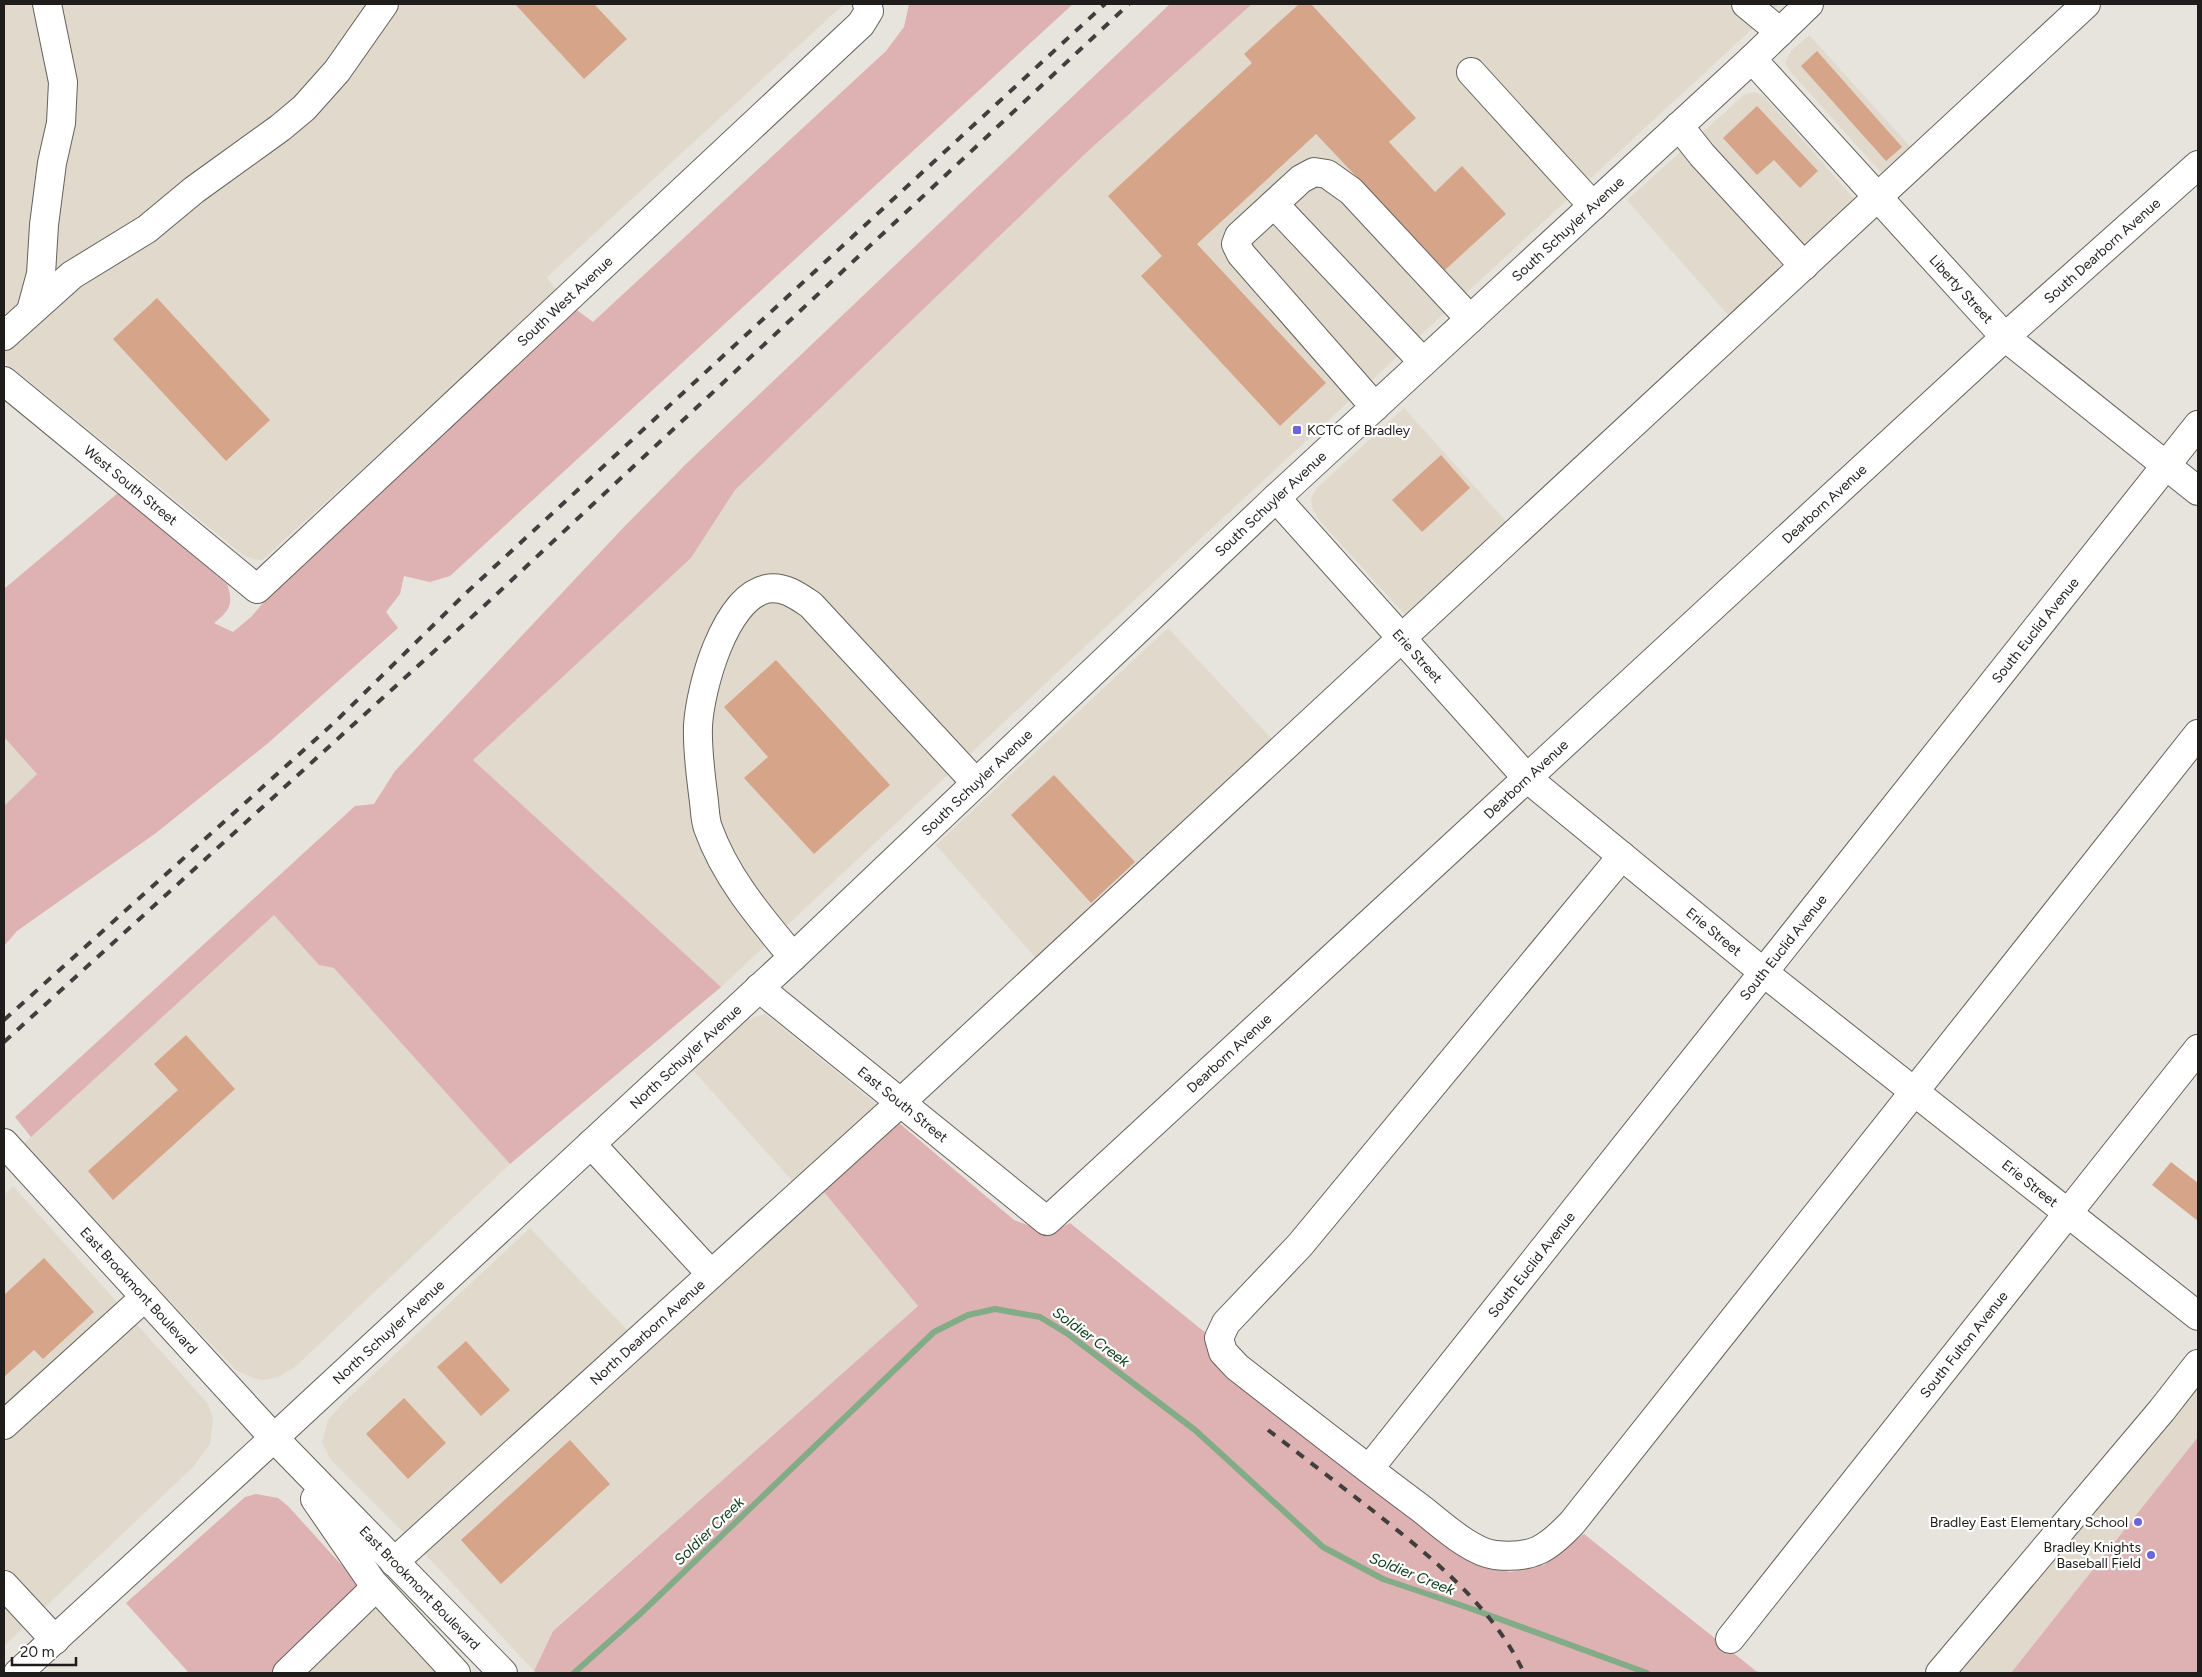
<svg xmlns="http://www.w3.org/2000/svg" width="2202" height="1677" font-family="Figtree,sans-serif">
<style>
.built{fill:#e0d9cc}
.green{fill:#deb2b2}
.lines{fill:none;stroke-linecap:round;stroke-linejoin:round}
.stream{stroke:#82ac87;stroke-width:6}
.building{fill:#d6a488}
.minor-casing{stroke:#65625c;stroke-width:30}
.major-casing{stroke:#65625c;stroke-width:30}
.minor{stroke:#fff;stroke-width:28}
.major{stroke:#fff;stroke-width:28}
.rail{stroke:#413f3d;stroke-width:4;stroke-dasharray:9 9;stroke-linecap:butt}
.poi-dot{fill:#6a65df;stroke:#fff;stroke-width:2}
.labels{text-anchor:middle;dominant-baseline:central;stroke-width:4.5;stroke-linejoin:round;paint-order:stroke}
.street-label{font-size:14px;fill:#1e1d1b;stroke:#fff}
.poi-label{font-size:14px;fill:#1e1d1b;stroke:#fff;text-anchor:end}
.water-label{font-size:15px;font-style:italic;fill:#0b3c17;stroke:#fff}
</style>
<rect width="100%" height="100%" fill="#e7e3dd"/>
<path class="built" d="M4,4H844L547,277L557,291L262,560L253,559L243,555L4,361Z
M1252,4H1779L1187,551L721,987L473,760L691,558L735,490L1087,152Z
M1809,35L1926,164L1897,190L1789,70L1785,62L1791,51Z
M1753,92L1763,95L1869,216L1743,332L1627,200L1744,95Z
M1404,408L1521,538L1420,631L1319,520L1313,509L1311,499L1317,488Z
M1168,628L1288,756L1051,975L936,845Z
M4,737L37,774L4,806Z
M274,915L319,965L334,968L510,1164L295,1367L278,1377L264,1380L253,1378L236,1370L21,1146Z
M765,1014L880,1107L797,1186L691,1068L747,1020Z
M13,1186L208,1404L213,1419L210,1444L193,1467L4,1646V1195Z
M824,1192L918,1306L553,1630L534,1671L425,1554L331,1460L322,1442L328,1420L344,1402L530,1228L633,1336L646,1353Z
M2198,1370V1673H1957Z
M372,1607L383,1611L435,1673H299Z"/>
<path class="green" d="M909,4H1073L450,576L430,582L404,576L400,594L386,612L398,628L267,744L156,833L17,931L4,946V806L37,774L4,737V589L118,493L227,584C234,603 230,611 214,623L233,632L251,617L290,572L574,308L593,322L886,51L904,27Z
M1170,4H1252L1087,152L735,490L691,558L473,760L721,987L510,1164L334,968L319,965L274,915L31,1137L15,1117L355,806L374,804L395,771L623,528L687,463Z
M899,1123L1014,1220L1050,1233L1070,1223L1207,1334L1210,1349L1225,1376L1476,1562L1510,1572L1544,1565L1584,1534L1756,1671L1762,1673H536L534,1671L553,1631L918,1306L824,1192Z
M2198,1437V1673H2011Z
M256,1494L278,1498L288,1506L365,1591L278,1673H189L126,1603L245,1497Z"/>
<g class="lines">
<path class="stream" d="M574,1673L640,1614L934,1332L968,1315L995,1309L1040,1317L1068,1334L1195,1430L1323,1547L1383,1579L1472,1609L1647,1673"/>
</g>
<path class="building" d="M515,4H594L627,39L584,79Z
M1299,4H1311L1416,118L1389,142L1435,192L1462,166L1506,214L1445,270L1316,134L1197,244L1326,383L1280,426L1141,276L1162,256L1108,196L1252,63L1244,54Z
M1817,51L1902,147L1886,161L1801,66Z
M1757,106L1818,171L1800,188L1774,160L1757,175L1723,138Z
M157,298L270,420L226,461L113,339Z
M1441,455L1470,488L1422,532L1392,500Z
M776,660L890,785L814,854L744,778L768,757L724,707Z
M1054,775L1135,862L1091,903L1011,815Z
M186,1035L235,1089L113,1200L88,1171L178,1090L154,1064Z
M2171,1162L2198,1183V1221L2152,1185Z
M44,1258L94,1312L43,1359L34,1350L4,1377V1295Z
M466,1341L510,1390L481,1416L437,1367Z
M404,1398L446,1443L408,1479L366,1434Z
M570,1440L610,1484L501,1584L461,1540Z"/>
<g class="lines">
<g class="minor-casing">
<g id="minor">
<path d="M1746,4L1780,32"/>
<path id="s1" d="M1752,59L2005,337L2198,491"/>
<path d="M1471,72L1593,206"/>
<path d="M1679,126L1702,155L1804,266"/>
<path d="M1274,204L1423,362"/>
<path d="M31,311L41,274L44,225L52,163L61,123L63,82L47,4"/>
<path d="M4,336L72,275L147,229L194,190L280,128L304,108L337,71L384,4"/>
<path id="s2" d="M4,381L257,589L861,24L869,11L867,4"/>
<path d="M1375,407L1241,254L1236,244L1239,236L1301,179L1314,172L1327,174L1351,191L1470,319"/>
<path id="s3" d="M1276,498L1527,778L1763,972L2198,1316"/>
<path d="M1622,856L1300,1245L1226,1323L1219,1338L1223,1352L1237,1367C1297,1414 1357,1461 1419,1507C1439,1522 1470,1552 1495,1555C1533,1559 1547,1549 1572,1523L2198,734"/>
<path d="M793,957C759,916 726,878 708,828C705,820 705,810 704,802C701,777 697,751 698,726C700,689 724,599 766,589C783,585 798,596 811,605L976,783"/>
<path id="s4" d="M759,988L1047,1221L2005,337L2198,165"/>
<path d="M591,1144L711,1274"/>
<path d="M4,1425L145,1297"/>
<path id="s5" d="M1369,1469L2198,425"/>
<path id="s6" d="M394,1562L900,1103L2086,4"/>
<path d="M4,1585L55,1640"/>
<path id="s7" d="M1730,1639L2198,1049"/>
<path d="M18,1673L274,1438"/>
<path d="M287,1673L376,1587"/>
<path d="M1940,1673L2162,1410L2198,1364"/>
</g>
</g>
<g class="major-casing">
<g id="major">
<path id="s8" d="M4,1143L274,1438L503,1673"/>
<path id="s9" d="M274,1438L793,957L1276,498L1752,59L1809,4"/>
<path d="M315,1499L372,1582L456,1673"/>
</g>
</g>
<use href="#minor" class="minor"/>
<use href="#major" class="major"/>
<path class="rail" d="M4,1020L336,721L466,593L1105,4
M4,1042L485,605L1129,4
M1268,1430C1301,1455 1334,1481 1367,1506C1426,1553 1492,1604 1524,1673"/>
</g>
<g class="poi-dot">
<rect x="1292" y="425" width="10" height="10" rx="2.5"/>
<circle cx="2138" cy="1522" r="5"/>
<circle cx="2151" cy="1555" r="5"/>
</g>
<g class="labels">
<g class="street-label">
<text stroke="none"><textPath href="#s9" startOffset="1771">South Schuyler Avenue</textPath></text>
<text stroke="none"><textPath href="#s4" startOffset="1804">South Dearborn Avenue</textPath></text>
<text stroke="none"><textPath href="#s1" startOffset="311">Liberty Street</textPath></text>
<text stroke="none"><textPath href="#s2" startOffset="749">South West Avenue</textPath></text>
<text stroke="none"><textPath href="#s2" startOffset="164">West South Street</textPath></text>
<text stroke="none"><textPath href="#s9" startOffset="1366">South Schuyler Avenue</textPath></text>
<text stroke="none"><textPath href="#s4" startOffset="1428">Dearborn Avenue</textPath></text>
<text stroke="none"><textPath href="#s5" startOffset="1071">South Euclid Avenue</textPath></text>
<text stroke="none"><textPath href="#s3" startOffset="212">Erie Street</textPath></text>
<text stroke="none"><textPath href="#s4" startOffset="1022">Dearborn Avenue</textPath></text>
<text stroke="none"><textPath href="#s9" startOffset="961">South Schuyler Avenue</textPath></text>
<text stroke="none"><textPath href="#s3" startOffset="618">Erie Street</textPath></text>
<text stroke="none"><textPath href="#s5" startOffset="666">South Euclid Avenue</textPath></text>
<text stroke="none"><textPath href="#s4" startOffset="618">Dearborn Avenue</textPath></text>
<text stroke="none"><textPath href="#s9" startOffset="561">North Schuyler Avenue</textPath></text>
<text stroke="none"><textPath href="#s4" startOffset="185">East South Street</textPath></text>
<text stroke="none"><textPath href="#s3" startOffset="1022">Erie Street</textPath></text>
<text stroke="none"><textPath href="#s5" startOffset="261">South Euclid Avenue</textPath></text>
<text stroke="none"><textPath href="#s8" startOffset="200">East Brookmont Boulevard</textPath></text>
<text stroke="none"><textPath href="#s9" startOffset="156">North Schuyler Avenue</textPath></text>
<text stroke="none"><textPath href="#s6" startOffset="342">North Dearborn Avenue</textPath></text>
<text stroke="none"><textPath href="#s7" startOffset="376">South Fulton Avenue</textPath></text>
<text stroke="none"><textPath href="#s8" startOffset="609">East Brookmont Boulevard</textPath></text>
</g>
<g class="poi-label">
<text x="1307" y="430" text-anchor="start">KCTC of Bradley</text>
<text x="2128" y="1522">Bradley East Elementary School</text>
<text x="2141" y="1547">Bradley Knights<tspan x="2141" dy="16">Baseball Field</tspan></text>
</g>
<g class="water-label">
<text transform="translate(1091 1337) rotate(36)">Soldier Creek</text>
<text transform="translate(709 1531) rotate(-44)">Soldier Creek</text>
<text transform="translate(1412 1574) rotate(22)">Soldier Creek</text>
</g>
</g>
<rect width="2202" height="1677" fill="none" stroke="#1e1d1b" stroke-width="10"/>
<path d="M12 1657v8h64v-8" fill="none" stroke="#1e1d1b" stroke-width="2.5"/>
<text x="20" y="1657" font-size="15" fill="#1e1d1b" stroke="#ffffff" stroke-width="4" paint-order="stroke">20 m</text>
</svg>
